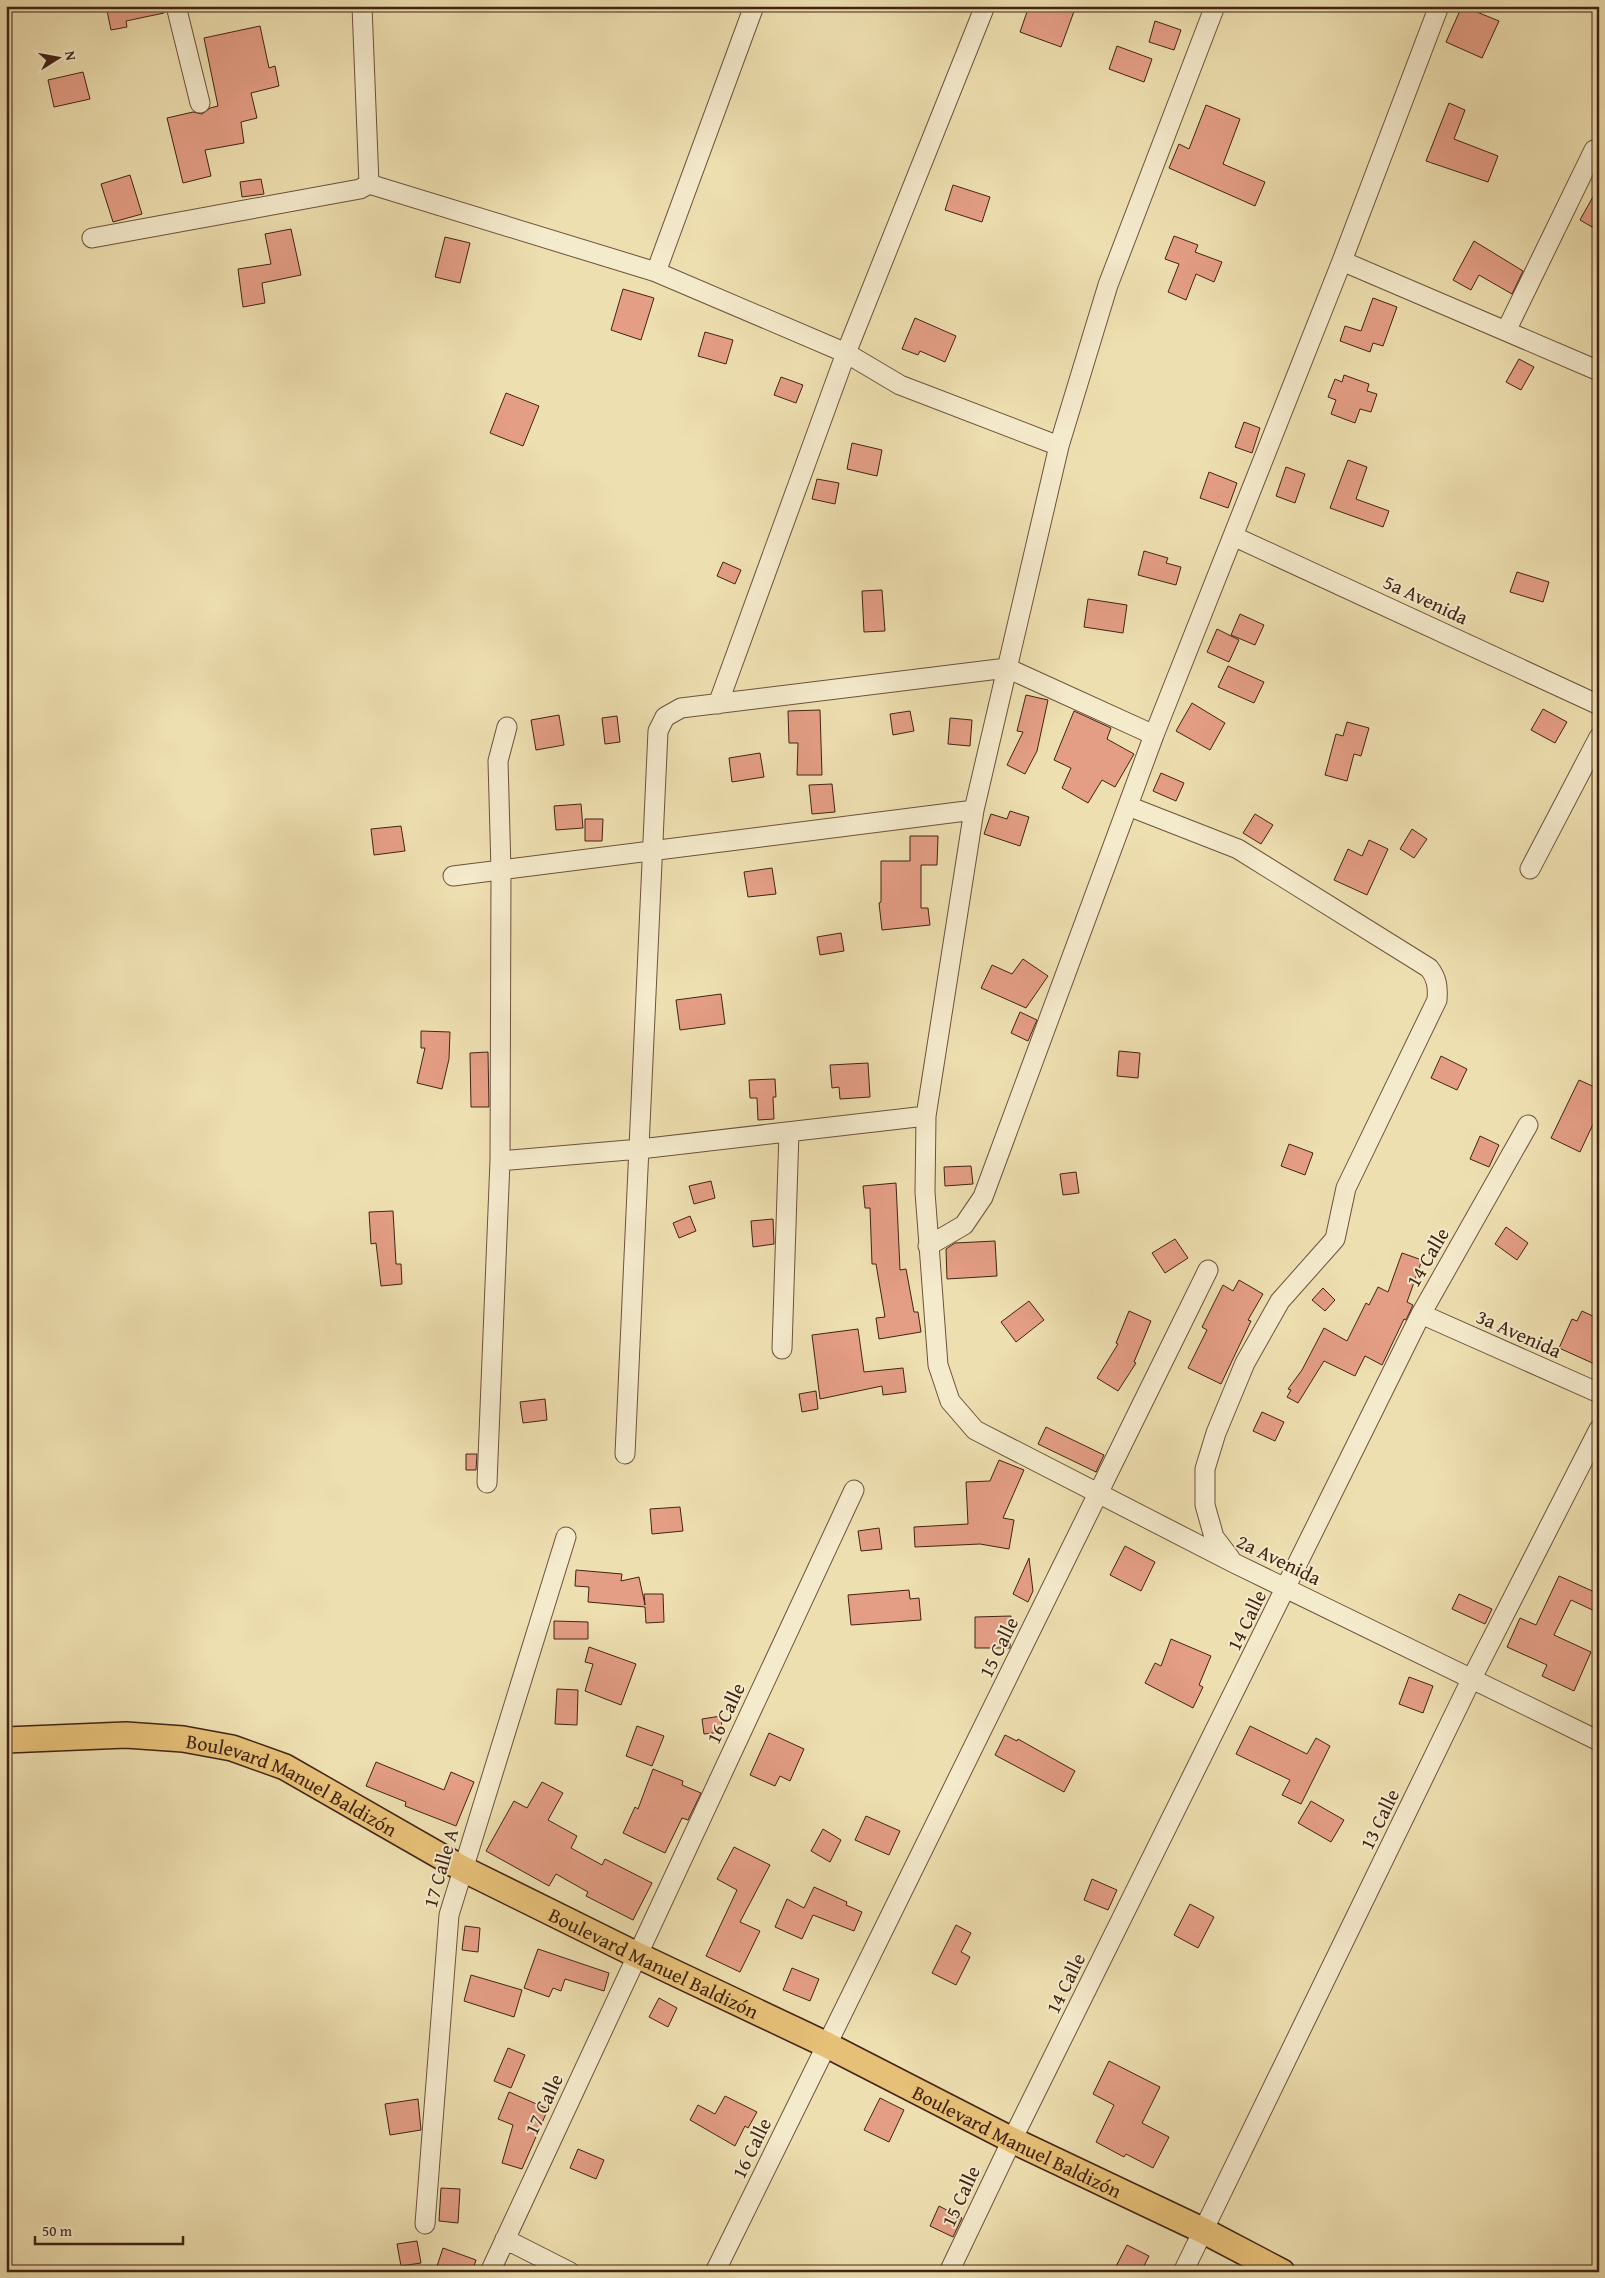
<svg xmlns="http://www.w3.org/2000/svg" width="1605" height="2278" font-family="'Gentium Book Plus',serif">
<style>
.building{fill:#e49e85;stroke:#412314}
.lines{fill:none;stroke-linecap:round;stroke-linejoin:round}
.minor-casing{stroke:#6c523b;stroke-width:21}
.major-casing{stroke:#412314;stroke-width:28}
.minor{stroke:#f4eacc;stroke-width:19}
.major{stroke:#e7c078;stroke-width:25}
.labels{text-anchor:middle;dominant-baseline:central;stroke-width:4;stroke-linejoin:round;paint-order:stroke}
.street-label{font-size:20px;fill:#412314;stroke:#f4eacc}
</style>
<rect width="100%" height="100%" fill="#eedfb0"/>
<filter id="stains"><feTurbulence type="fractalNoise" baseFrequency=".004" numOctaves="4"/><feColorMatrix values="0 0 0 0 .2 0 0 0 0 .09 0 0 0 0 .02 0 0 0 .5 -.17"/></filter>
<radialGradient id="worn" r=".72"><stop offset=".6" stop-color="#630" stop-opacity="0"/><stop offset="1" stop-color="#630" stop-opacity=".3"/></radialGradient>
<path class="building" d="M106,6H163L164,13L126,21L127,27L111,30Z
M1029,6H1076L1061,47L1020,32Z
M1462,6L1499,21L1482,58L1446,42Z
M1155,21L1181,30L1174,50L1149,42Z
M260,26L269,68L275,66L279,86L251,93L257,118L241,122L244,143L205,150L211,176L183,183L167,118L193,112L202,114L210,108L218,106L204,38Z
M1117,46L1152,59L1144,82L1109,69Z
M83,72L90,99L54,107L48,80Z
M1449,103L1465,110L1454,139L1498,156L1488,182L1426,161Z
M1206,105L1240,119L1223,164L1265,182L1255,206L1169,168L1179,144L1189,149Z
M130,175L142,214L113,222L101,184Z
M261,179L264,194L242,197L240,182Z
M953,185L990,197L982,222L945,210Z
M1599,186V231L1580,220Z
M291,229L301,275L262,283L265,303L243,307L238,269L271,264L265,234Z
M1174,236L1198,245L1195,252L1222,262L1214,282L1196,274L1186,300L1168,292L1179,264L1165,259Z
M445,237L470,243L460,283L435,277Z
M1474,241L1523,271L1512,294L1479,275L1471,290L1453,280Z
M623,289L654,298L641,340L611,330Z
M1373,298L1397,307L1383,346L1373,343L1370,352L1340,341L1345,326L1361,331Z
M915,318L956,336L945,362L920,351L918,355L902,349Z
M705,332L733,340L726,364L698,356Z
M1519,359L1534,367L1521,390L1506,382Z
M1344,375L1369,384L1367,391L1377,394L1371,412L1360,409L1355,423L1331,414L1336,400L1328,397L1335,379L1342,382Z
M781,377L803,385L796,403L774,395Z
M506,393L539,406L523,446L490,433Z
M1244,422L1260,428L1252,453L1235,447Z
M852,443L882,450L877,476L847,469Z
M1348,460L1367,467L1356,499L1389,511L1383,527L1330,508Z
M1286,467L1305,474L1295,503L1276,496Z
M1209,472L1237,483L1228,508L1200,498Z
M817,479L839,483L835,504L812,499Z
M1144,551L1168,558L1166,563L1181,567L1176,585L1138,575Z
M723,562L741,570L735,584L717,576Z
M1517,572L1549,582L1543,602L1510,592Z
M882,590L885,631L864,632L862,591Z
M1088,599L1127,605L1123,633L1084,627Z
M1240,614L1264,625L1255,645L1231,635Z
M1217,629L1239,640L1229,662L1207,652Z
M1228,666L1264,682L1254,703L1218,687Z
M1026,695L1048,700L1037,751L1025,774L1007,765L1023,732L1017,731Z
M1192,703L1225,723L1210,750L1176,731Z
M1543,709L1567,722L1555,743L1531,730Z
M820,710L822,775H797L798,743H789L788,711Z
M910,711L914,731L893,735L890,714Z
M1074,711L1111,728L1107,739L1134,754L1115,787L1102,780L1088,803L1062,788L1071,768L1054,760Z
M559,715L564,745L536,750L531,720Z
M617,716L620,742L605,744L602,718Z
M950,718L972,720L970,746L948,744Z
M1347,722L1369,728L1361,756L1354,754L1347,781L1325,775L1336,734L1343,736Z
M760,753L764,777L732,782L729,758Z
M1161,773L1184,783L1176,801L1153,791Z
M832,784L835,812L812,814L809,785Z
M581,804L583,828L556,830L554,806Z
M1010,811L1029,817L1020,846L984,834L991,814L1007,819Z
M1255,814L1273,825L1261,844L1243,833Z
M585,819H603L602,841H585Z
M401,826L405,851L374,855L371,829Z
M1412,829L1427,839L1414,858L1400,849Z
M910,836H938L937,865H921V908H928L930,925L882,930L879,903L881,902V861H910Z
M1369,840L1388,849L1367,895L1334,880L1348,849L1362,856Z
M772,868L776,894L748,897L744,872Z
M841,933L844,951L820,955L817,937Z
M1023,959L1048,976L1026,1008L981,988L992,965L1012,974Z
M721,994L725,1024L680,1030L676,1000Z
M1020,1012L1037,1020L1028,1041L1011,1033Z
M421,1031L450,1032L449,1059L442,1089L417,1083L425,1048H421Z
M1119,1051L1140,1053L1138,1078L1117,1076Z
M488,1052L489,1107H471L470,1053Z
M1441,1056L1467,1069L1457,1090L1431,1078Z
M868,1063L870,1097L840,1099L839,1087L832,1088L830,1065Z
M775,1079L776,1097H773L774,1119L758,1120L757,1098H750L749,1080Z
M1579,1080L1599,1089V1122L1595,1120L1580,1152L1551,1138Z
M1480,1136L1499,1145L1489,1167L1470,1159Z
M1289,1144L1313,1153L1305,1175L1281,1166Z
M971,1166L973,1184L945,1186L944,1167Z
M1076,1172L1079,1193L1063,1195L1060,1174Z
M711,1181L715,1198L694,1204L689,1186Z
M896,1183L900,1270L906,1269L914,1312H918L921,1332L879,1339L876,1318L885,1317L876,1264H872L870,1208H865L863,1186Z
M393,1211L396,1264H401L402,1284L381,1286L376,1243L371,1244L369,1212Z
M690,1216L696,1231L679,1238L673,1223Z
M773,1219L774,1244L753,1247L751,1221Z
M1506,1227L1528,1243L1517,1260L1495,1244Z
M1175,1239L1188,1258L1165,1273L1152,1253Z
M995,1241L997,1276L947,1279L946,1249L955,1243Z
M1402,1253L1422,1260L1407,1302L1413,1305L1406,1320L1404,1319L1382,1365L1365,1356L1355,1376L1324,1361L1298,1403L1287,1397L1291,1390L1288,1389L1302,1370L1324,1328L1347,1341L1366,1303L1369,1305L1378,1287L1388,1292Z
M1239,1280L1263,1294L1248,1320L1251,1321L1221,1384L1188,1368L1207,1330L1202,1327L1223,1285L1233,1291Z
M1323,1288L1335,1300L1325,1311L1312,1300Z
M1029,1301L1044,1320L1016,1342L1001,1322Z
M1129,1311L1151,1321L1134,1362L1136,1363L1118,1391L1097,1378L1118,1344L1116,1343Z
M1582,1311L1599,1319V1366L1559,1348L1572,1319L1577,1321Z
M858,1329L864,1372L903,1368L906,1392L883,1395L882,1386L820,1399L812,1335Z
M816,1391L818,1409L802,1412L799,1394Z
M545,1399L547,1420L523,1423L520,1402Z
M1262,1412L1284,1422L1275,1441L1253,1431Z
M1046,1427L1104,1455L1096,1472L1038,1444Z
M466,1454H477L476,1470H466Z
M999,1460L1024,1470L1003,1518L1014,1520L1009,1549L980,1544L915,1547L914,1527L968,1524L966,1482L990,1481Z
M680,1507L683,1531L652,1534L650,1509Z
M879,1528L882,1549L861,1551L858,1531Z
M1125,1546L1155,1562L1141,1591L1110,1575Z
M1029,1558L1033,1591L1028,1602L1013,1594Z
M576,1570L622,1574L621,1581L639,1577L645,1605L644,1594H663L664,1622L646,1623L645,1607L588,1602L589,1587L575,1586Z
M1559,1576L1599,1594V1613L1571,1600L1554,1635L1591,1652L1574,1691L1542,1676L1547,1665L1507,1647L1520,1618L1536,1625Z
M909,1590L910,1599L919,1598L921,1620L851,1625L848,1595Z
M1459,1594L1492,1609L1485,1624L1452,1609Z
M1011,1616L1010,1648H975V1617Z
M554,1621L588,1622V1639H554Z
M1171,1639L1211,1656L1199,1685L1203,1687L1193,1708L1145,1683L1155,1663L1161,1666Z
M589,1647L636,1664L621,1705L585,1691L593,1664L585,1662Z
M1409,1677L1433,1686L1423,1713L1399,1704Z
M557,1689L578,1690L577,1725L555,1724Z
M721,1716L722,1732L704,1734L702,1719Z
M637,1726L664,1736L652,1766L626,1756Z
M1250,1726L1307,1754L1316,1738L1330,1746L1301,1804L1282,1795L1290,1780L1236,1754Z
M769,1733L804,1749L790,1781L780,1776L775,1786L750,1775Z
M1005,1735L1017,1741L1018,1739L1075,1771L1064,1792L995,1755Z
M376,1762L444,1790L451,1772L474,1782L456,1826L405,1806L406,1802L366,1786Z
M653,1769L683,1781L682,1785L701,1793L688,1820L682,1818L665,1853L623,1833L635,1807L638,1809Z
M542,1782L563,1793L548,1820L577,1836L571,1848L602,1865L605,1859L652,1883L633,1920L586,1896L588,1892L556,1874L549,1886L486,1851L514,1801L527,1808Z
M1311,1801L1344,1820L1331,1842L1298,1823Z
M866,1816L900,1831L889,1855L855,1840Z
M823,1829L841,1840L830,1862L811,1851Z
M734,1847L770,1865L740,1922L760,1931L740,1972L706,1956L737,1890L717,1879Z
M1092,1879L1117,1890L1108,1910L1084,1900Z
M814,1887L847,1902L846,1905L862,1912L854,1931L813,1915L802,1939L775,1927L787,1899L804,1908Z
M1190,1904L1214,1917L1198,1948L1174,1935Z
M956,1925L971,1933L961,1952L970,1957L956,1985L932,1973Z
M465,1926L480,1928L478,1952L462,1950Z
M538,1949L609,1973L604,1991L565,1979L561,1991L553,1988L549,1997L524,1988Z
M792,1968L819,1979L810,2001L783,1990Z
M471,1975L522,1990L514,2017L464,2001Z
M659,1998L677,2008L668,2027L649,2017Z
M508,2048L525,2055L511,2088L494,2081Z
M1109,2061L1160,2087L1142,2123L1169,2137L1153,2168L1126,2154L1124,2157L1096,2142L1114,2105L1093,2094Z
M509,2092L548,2109L522,2169L502,2163L513,2125L498,2119Z
M725,2096L757,2112L748,2128L745,2126L735,2146L690,2120L698,2105L715,2114Z
M880,2098L904,2110L889,2142L864,2130Z
M418,2099L421,2130L390,2135L385,2104Z
M578,2149L604,2160L596,2179L570,2168Z
M441,2188L460,2189L458,2223L439,2221Z
M939,2206L962,2218L953,2237L930,2226Z
M417,2241L421,2263L401,2266L397,2244Z
M1127,2245L1149,2256L1141,2272H1113Z
M443,2248L476,2260L472,2272H452L437,2266Z"/>
<g class="lines">
<g class="minor-casing">
<path id="minor" d="M176,6L200,103
M1215,6L1108,285L1059,446L974,810L926,1116L925,1192L938,1365L950,1401L975,1430L1234,1563L1599,1741
M369,184L656,272L846,353L900,385L1059,446
M92,238L360,189L369,184L362,6
M1342,261L1599,371
M656,272L754,6
M1506,331L1594,150
M1233,536L1599,705
M718,704L846,353L985,6
M1128,806L1238,849L1429,968C1437,978 1438,987 1437,1000L1346,1188L1335,1239L1280,1301L1245,1363L1216,1433L1205,1469V1505L1214,1537L1230,1558
M1530,869L1599,737
M453,876L974,810
M500,1161L640,1149L926,1116
M928,1246L964,1225L983,1197L1154,735L1342,261L1439,6
M1421,1314L1599,1393
M782,1349L789,1132
M625,1454L658,731L665,717L681,708L1007,668L1154,735
M487,1483L500,1161L501,870L498,761L507,727
M425,2224L449,1915L566,1537
M505,2239L570,2272
M490,2272L854,1490
M715,2272L1208,1270
M949,2272L1012,2140L1421,1314L1528,1125
M1183,2272L1472,1678L1599,1429"/>
</g>
<g class="major-casing">
<g id="major">
<path id="s1" d="M6,1740L126,1735L183,1739L232,1748L285,1767L463,1869L637,1955L827,2045L1012,2140L1204,2231L1282,2272"/>
</g>
</g>
<use href="#minor" class="minor"/>
<use href="#major" class="major"/>
</g>
<g class="labels">
<g class="street-label">
<text transform="translate(1426 599) rotate(25)">5a Avenida</text>
<text transform="translate(1427 1257) rotate(-60)">14 Calle</text>
<text transform="translate(1519 1333) rotate(24)">3a Avenida</text>
<text transform="translate(1279 1559) rotate(26)">2a Avenida</text>
<text transform="translate(1246 1620) rotate(-64)">14 Calle</text>
<text transform="translate(998 1647) rotate(-64)">15 Calle</text>
<text transform="translate(725 1713) rotate(-65)">16 Calle</text>
<text stroke="none"><textPath href="#s1" startOffset="296">Boulevard Manuel Baldizón</textPath></text>
<text transform="translate(1379 1819) rotate(-64)">13 Calle</text>
<text transform="translate(440 1868) rotate(-74)">17 Calle A</text>
<text stroke="none"><textPath href="#s1" startOffset="701">Boulevard Manuel Baldizón</textPath></text>
<text transform="translate(1065 1983) rotate(-64)">14 Calle</text>
<text transform="translate(543 2104) rotate(-65)">17 Calle</text>
<text stroke="none"><textPath href="#s1" startOffset="1106">Boulevard Manuel Baldizón</textPath></text>
<text transform="translate(751 2148) rotate(-64)">16 Calle</text>
<text transform="translate(960 2196) rotate(-65)">15 Calle</text>
</g>
</g>
<rect width="1605" height="2278" fill="none" stroke="#eedfb0" stroke-width="25"/>
<rect x="8" y="8" width="1590" height="2263" fill="none" stroke="#412314" stroke-width="2.5"/>
<rect x="12" y="12" width="1580" height="2253" fill="none" stroke="#412314"/>
<g transform="translate(58 58) rotate(79)" stroke="#f4eacc" stroke-width="4" paint-order="stroke">
<path d="M0-4L9 19L0 12L-9 19Z" fill="#412314"/>
<text y="-8" font-size="14" font-weight="bold" text-anchor="middle" fill="#412314">N</text>
</g>
<path d="M35 2236v8h148v-8" fill="none" stroke="#412314" stroke-width="2.5"/>
<text x="42" y="2236" font-size="15" fill="#412314" stroke="#f4eacc" stroke-width="4" paint-order="stroke">50 m</text>
<rect width="100%" height="100%" filter="url(#stains)"/>
<rect width="100%" height="100%" fill="url(#worn)"/>
</svg>
